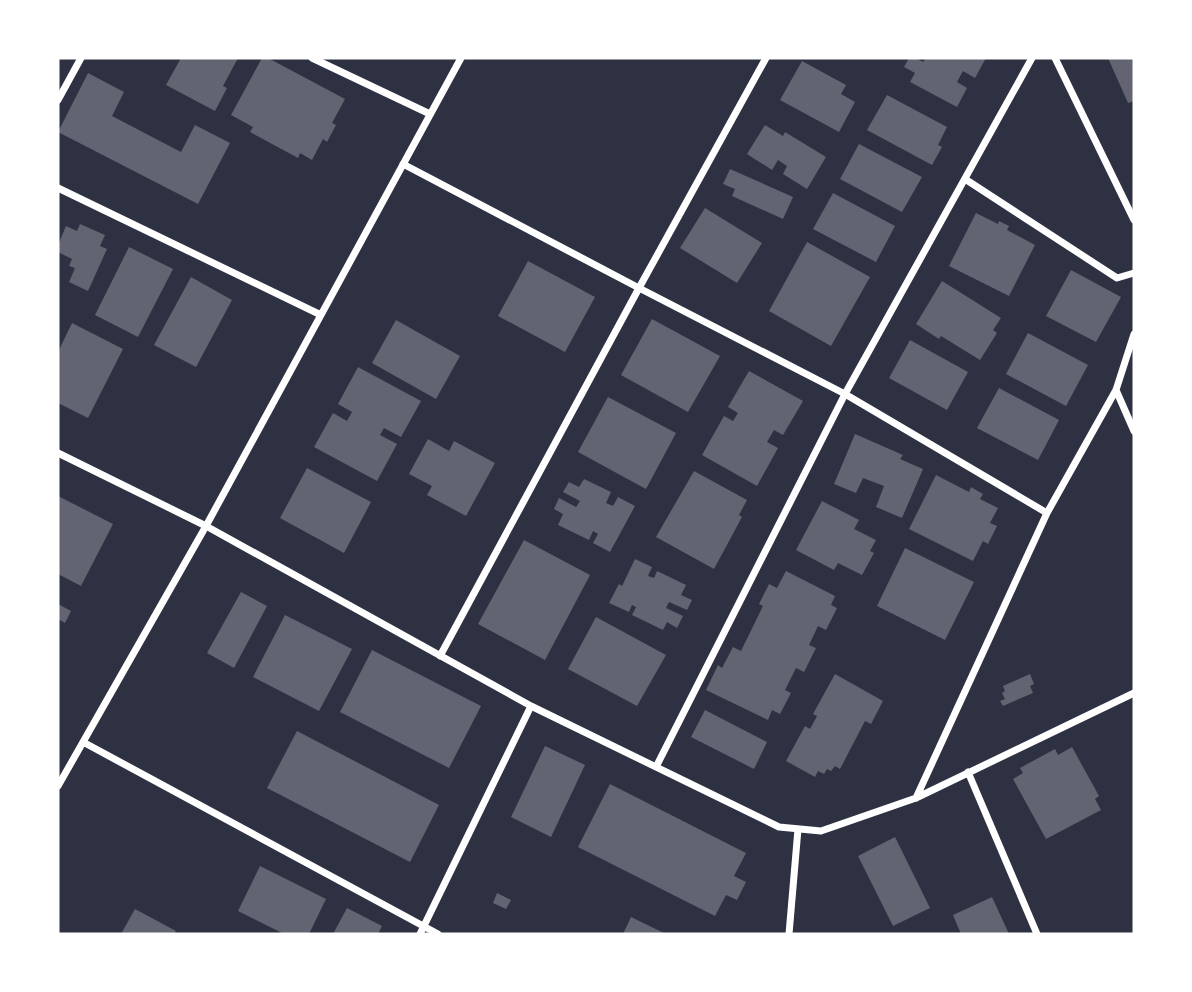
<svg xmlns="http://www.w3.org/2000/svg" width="1192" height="992" font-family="Poppins,sans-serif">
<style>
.building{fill:#626471}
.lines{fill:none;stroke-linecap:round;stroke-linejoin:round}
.minor{stroke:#fff;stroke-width:7}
</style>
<rect width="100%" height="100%" fill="#2d3142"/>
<path class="building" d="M181,58H238L223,86L227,88L215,111L166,85Z
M262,58H268L345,99L332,123L336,125L327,142L323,139L312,160L300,153L298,158L250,132L253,127L231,115Z
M909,58H916L923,62L926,58H986L975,78L963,71L957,82L967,88L957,107L910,82L915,73L904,67Z
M1108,58H1134V101L1128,103Z
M802,61L846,85L841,94L855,102L839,132L780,100Z
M88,73L124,92L112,116L181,152L195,125L230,143L198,204L58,132Z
M887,95L947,127L938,145L942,147L932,165L867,130Z
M765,125L783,136L785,132L826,157L807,189L783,174L787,166L778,160L772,170L747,154Z
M859,144L922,177L902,212L840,179Z
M730,169L793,197L783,219L732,196L735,189L723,184Z
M833,193L895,226L876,262L813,229Z
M705,208L762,243L737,283L680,248Z
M976,213L998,224L999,221L1009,226L1007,230L1035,245L1009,296L949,266Z
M80,224L105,235L100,246L107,249L88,291L69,282L75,268L69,266L72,259L58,252V245L66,226L77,231Z
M807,242L870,277L831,346L769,311Z
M129,247L173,269L138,337L95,315Z
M528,261L595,297L565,352L498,316Z
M1071,270L1121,297L1096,342L1046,316Z
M191,277L232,300L196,367L154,345Z
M942,281L1001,318L993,330L997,333L980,360L941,336L939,339L916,324Z
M652,319L720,356L688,412L621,375Z
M396,320L460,356L436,399L372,363Z
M72,323L123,349L88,418L58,403V352Z
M1028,333L1088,365L1066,406L1006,374Z
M910,340L968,372L947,410L889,378Z
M358,367L421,401L401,437L384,428L380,435L397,444L377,481L314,447L333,413L347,421L352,412L338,404Z
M749,371L803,401L783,435L774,430L767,442L778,448L757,486L702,455L724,416L733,421L738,413L728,407Z
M999,388L1059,420L1038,460L977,428Z
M608,397L676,433L646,489L578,452Z
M855,434L903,455L900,459L923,469L902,518L876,507L884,486L863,478L856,493L834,484Z
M428,439L449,451L454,441L495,463L466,516L427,495L432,486L409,474Z
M307,468L371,502L344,553L280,518Z
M694,471L747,500L739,515L742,517L714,569L656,537Z
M936,475L969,492L971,487L983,494L980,499L998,508L990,523L997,526L988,544L983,541L973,561L909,529Z
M584,479L611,492L606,503L613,506L618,497L635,506L610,552L593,543L598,534L593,531L589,540L558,525L563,514L554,509L559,498L576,507L580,501L563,492L569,482L579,487Z
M58,496L113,524L81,586L58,574Z
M822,501L859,520L854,529L876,540L870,551L874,553L862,575L838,563L834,570L796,550Z
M524,540L590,575L545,660L478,624Z
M905,548L974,582L945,640L877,606Z
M635,559L652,567L648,576L654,578L657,571L686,585L681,595L692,600L687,610L669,602L666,608L683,616L677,628L667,622L663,630L632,615L636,607L632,605L629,612L609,603L619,584L622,586Z
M786,571L835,596L831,605L837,608L826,630L818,626L809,645L816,648L804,672L796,668L785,690L791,693L780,714L772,710L768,720L706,690L718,665L722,668L733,647L741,651L763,606L759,604L769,584L777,588Z
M241,592L267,606L234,668L207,653Z
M58,604L71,611L65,623L58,619Z
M285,615L352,649L319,711L253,677Z
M596,617L666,655L637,706L568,669Z
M372,650L481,706L449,768L340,712Z
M835,674L883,701L871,724L865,721L840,769L835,766L831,771L827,769L824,774L818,771L815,777L786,761L805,726L810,729L817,716L813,714Z
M1030,674L1034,684L1030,686L1033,693L1003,706L1000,701L1005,699L1002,693L1005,691L1003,686Z
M705,710L767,742L754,769L691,737Z
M297,731L439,805L410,862L267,788Z
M545,746L585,765L551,837L511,817Z
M1072,747L1099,796L1095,799L1101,810L1046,839L1013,779L1023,773L1020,768L1055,749L1058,755Z
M610,784L746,853L734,876L746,882L737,900L726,895L715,916L578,847Z
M895,837L930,908L893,926L858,856Z
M260,866L326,899L309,934H284L238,911Z
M497,893L511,900L506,909L493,903Z
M992,897L1009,934H961L953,915Z
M347,908L382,926L378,934H333Z
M135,909L176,931L174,934H121Z
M631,917L666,934H623Z"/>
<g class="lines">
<path class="minor" d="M312,58L430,114
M1055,58L1134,220
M58,100L81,58
M403,164L639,288L766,58
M965,179L1117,278L1134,273
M58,188L321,315
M1116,390L1134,431
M58,453L206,526L531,706L779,827L821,831L916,798L1134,693
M1047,513L1116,390L1134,334
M440,656L639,288L845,394L1047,513L916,798
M83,742L438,934
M656,767L845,394L1032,58
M968,772L1037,934
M58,786L206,526L461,58
M420,934L531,706
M789,934L798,829"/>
</g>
<rect width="1192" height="992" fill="none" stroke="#ffffff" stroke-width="119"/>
</svg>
